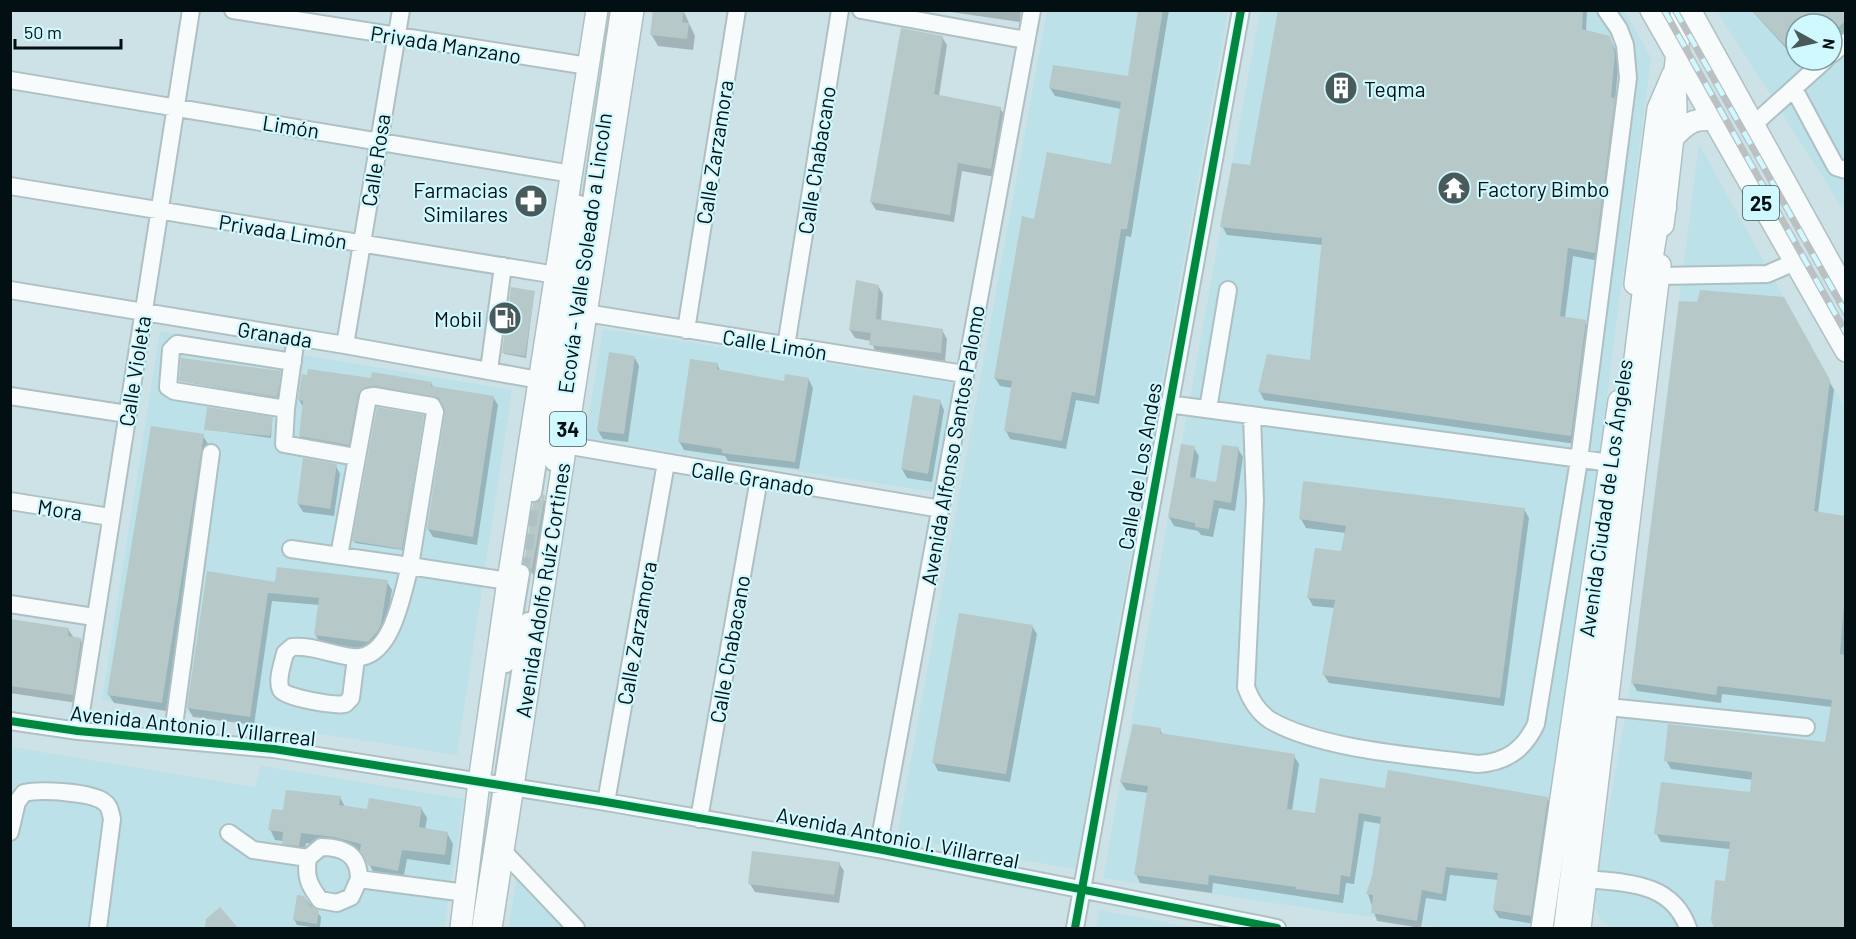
<svg xmlns="http://www.w3.org/2000/svg" width="1856" height="939" font-family="Barlow,sans-serif">
<style>
.built{fill:#bce1e8;fill-rule:evenodd}
.shadow{fill:#0003}
.building{fill:#b6c8c8}
.lines{fill:none;stroke-linecap:round;stroke-linejoin:round}
.minor-tunnel{stroke:#aec2c6;stroke-width:16;stroke-dasharray:16 8;stroke-linecap:butt}
.minor-casing{stroke:#aec0c3;stroke-width:20}
.major-casing{stroke:#aec0c3;stroke-width:24}
.highway-casing{stroke:#aec0c3;stroke-width:27}
.minor{stroke:#f7fbfb;stroke-width:16}
.major{stroke:#f7fbfb;stroke-width:21}
.highway{stroke:#f7fbfb;stroke-width:24}
.rail-casing{stroke:#bbc1c2;stroke-width:7}
.rail{stroke:#cff8ff;stroke-width:4.5;stroke-dasharray:14;stroke-linecap:butt}
.cycleway-casing{stroke:#cff8ff;stroke-width:11}
.cycleway{stroke:#00873e;stroke-width:8}
.labels{text-anchor:middle;dominant-baseline:central;stroke-width:4.5;stroke-linejoin:round;paint-order:stroke}
.shield{fill:#cff8ff;stroke:#40565a;stroke-width:1.5}
.shield-label{font-size:20px;font-weight:bold;fill:#031013}
.street-label{font-size:21px;fill:#031013;stroke:#cff8ff}
.poi-label{font-size:21px;fill:#031013;stroke:#cff8ff;text-anchor:start}
</style>
<rect width="100%" height="100%" fill="#cce2e6"/>
<path class="built" d="M1047,11H1228L1075,869L897,837Z
M1260,11H1625L1651,58L1555,795L1533,928H1445L1103,878Z
M1717,11H1845V212ZM1796,24H1832V60H1796Z
M1699,144L1845,408V928H1611L1601,920L1594,906L1596,880L1631,683Z
M603,329L954,383L936,492L585,439Z
M160,331L512,390L457,755L102,700Z
M10,747L255,787L261,766L464,799L444,928H11Z
M517,876L564,928H509Z
M1099,910L1195,928H1096Z"/>
<path class="shadow" d="M683,10L695,36L693,50L658,46L651,34Z
M937,10H1021L1020,22Z
M1140,10H1169L1131,237L1126,236L1099,404L1076,400L1066,449L1010,439L1006,431L1012,388L1000,386L995,378L1035,220L1112,166L1121,109L1055,96L1050,88L1129,78Z
M1279,10H1587L1586,32L1609,37L1619,57L1615,102L1619,109L1599,261L1573,256L1565,318L1585,322L1590,330L1576,444L1264,400L1260,392L1312,362L1323,245L1227,235L1222,226L1251,167Z
M1751,10H1839L1846,17V34L1832,47V24H1796V59Z
M942,37L947,45L939,96L1000,108L1005,116L995,177L962,171L954,222L876,210L871,202Z
M1797,60H1818L1807,71Z
M878,286L883,294L881,322L942,330L947,339L945,361L876,353L871,341L855,338L850,330Z
M534,293L526,358L505,354L503,352Z
M1783,298L1834,390L1818,513L1846,517V928H1715L1712,919L1726,883L1730,849L1661,842L1656,833L1751,794L1753,780L1671,769L1666,760L1826,743L1832,707L1722,694L1721,703L1637,691L1632,682L1699,304Z
M635,358L639,366L628,442L603,439L598,431Z
M717,364L721,372L785,382L809,380L813,388L799,469L728,461L725,456L684,450L679,441Z
M280,372L278,398L181,381Z
M372,379L431,383L434,388L493,397L498,405L477,545L433,537L428,529L447,413L443,405L381,393L365,397L353,452L305,444L300,436L304,408L299,400Z
M940,401L944,410L932,482L907,478L902,469Z
M423,417L403,550L355,543L354,541Z
M272,419L271,438L205,429Z
M203,436L208,444L166,711L114,703L109,695Z
M1194,448L1199,456L1195,479L1217,484L1238,449L1243,457L1235,511L1219,508L1213,537L1201,535L1198,531L1174,526L1169,517Z
M336,466L340,474L334,516L303,512L298,504Z
M543,498L547,505L536,579L525,563Z
M1524,509L1529,518L1504,706L1329,683L1324,675L1335,608L1313,606L1308,597L1343,552L1346,533L1306,528L1301,519Z
M208,573L277,583L387,582L392,590L385,633L373,650L320,643L315,634L320,605L272,601L254,725L193,717L188,708Z
M10,621L68,629L74,638L80,639L85,648L77,703L10,693Z
M1032,626L1037,634L1010,782L938,771L934,763Z
M1160,730L1163,735L1294,756L1299,764L1292,811L1317,815L1386,789L1547,798L1552,807L1535,924L1499,918L1494,910L1498,880L1450,875L1446,901L1426,898L1421,928L1377,921L1368,894L1373,876L1381,824L1364,821L1354,884L1346,883L1343,903L1213,883L1212,893L1140,883L1136,874L1149,793L1126,790L1121,782Z
M340,797L345,807L368,810L421,808L427,818L425,830L447,833L453,844L450,865L407,859L403,880L375,875L363,852L306,843L304,856L290,854L284,841L275,840L270,829L284,812Z
M839,863L844,871L839,903L755,892L750,884Z
M304,897L321,917L320,928L297,925L294,919Z"/>
<path class="building" d="M653,10H684L682,22L689,23L687,39L650,35Z
M1138,10H1163L1127,229H1121L1095,396L1072,392L1062,441L1004,431L1012,381L994,378L1022,216L1034,219L1047,152L1111,164L1121,102L1049,88L1053,65L1128,76Z
M1278,10H1583L1582,29L1610,36L1615,54L1611,97L1615,99L1595,253L1568,248L1560,316L1586,320L1571,436L1258,392L1267,354L1310,360L1322,238L1220,227L1232,163L1250,165Z
M1751,10H1841L1845,15V21L1832,34V24H1796V57Z
M901,28L943,36L934,94L1001,107L991,169L958,163L950,215L870,202Z
M856,280L879,285L876,319L943,329L941,353L869,345L871,333L849,330Z
M511,287L535,291L525,356L502,353Z
M1700,290L1784,297L1830,380L1814,511L1845,516V594L1840,654L1845,655V928H1714L1711,920L1715,880L1725,881L1730,842L1654,834L1661,782L1750,792L1752,772L1664,761L1668,724L1825,742L1832,700L1718,686L1716,695L1631,683L1679,301L1697,302Z
M609,352L635,356L624,434L597,431Z
M181,358L281,371L277,397L179,381Z
M690,359L718,363L717,369L784,381L785,374L809,378L795,462L722,453V449L678,442Z
M308,369L371,378L372,372L432,382L431,386L494,396L473,537L427,529L445,414L439,398L376,386L366,387L358,395L349,445L299,436L303,401L298,400L302,374L307,375Z
M913,395L941,400L928,474L901,469Z
M207,407L273,417L270,436L204,430Z
M377,407L424,415L402,549L352,541Z
M151,426L204,434L162,703L107,695Z
M1181,444L1195,446L1190,477L1216,482L1222,445L1239,447L1231,503L1214,500L1209,529L1195,527V523L1168,517Z
M303,458L337,464L330,509L297,504Z
M1303,481L1525,508L1500,698L1322,675L1335,600L1307,598L1315,548L1341,551L1346,526L1299,519Z
M543,495H545L531,574V569L524,563L533,503L541,500Z
M277,567L388,580L381,624L377,632L368,642L314,635L319,598L268,593L250,717L187,708L207,571L275,582Z
M959,613L1033,625L1006,774L932,763Z
M10,619L69,628L68,636L81,638L73,695L10,686Z
M1133,724L1161,728L1160,733L1295,754L1287,809L1315,813L1320,778L1385,788L1388,770L1548,797L1531,916L1493,910L1498,873L1446,867L1442,894L1422,890L1417,921L1371,913L1373,895L1366,894L1372,876L1381,817L1359,813L1350,877L1341,875L1339,895L1296,889V887L1209,875L1208,885L1134,875L1148,786L1120,782Z
M286,790L341,796L339,805L367,809L369,798L422,807L419,827L448,832L445,855L402,850L398,871L368,865L360,850L361,844L334,837L301,833L299,846L282,844L283,832L268,830L272,809L283,810Z
M752,851L840,862L834,895L748,884Z
M297,895L304,896L310,906L319,911L317,924L293,920Z
M220,907L238,928H205L206,919Z"/>
<g class="lines">
<path class="minor-tunnel" d="M521,573L533,493"/>
<g class="minor-casing">
<path id="minor" d="M233,10L588,66
M861,10L1026,40
M1832,54L1846,42
M10,80L572,174
M1794,89L1836,167L1846,170
M1753,125L1825,60
M10,186L556,275
M1659,276L1767,274L1795,262
M10,290L345,345L539,380
M586,313L964,374
M686,330L737,10
M296,337L286,409L284,444L356,457
M345,345L401,10
M786,346L840,10
M489,370L503,266
M10,396L127,414
M1168,404L1611,463
M286,409L174,391L168,387L171,350L177,344L293,362
M1208,409L1228,290
M1252,415L1255,501L1246,687C1251,701 1258,712 1270,720C1321,750 1419,756 1478,764C1506,762 1524,750 1536,724L1579,460L1628,78L1625,45L1619,29L1606,10
M565,445L941,509
M553,462L619,10
M533,493L579,204
M10,501L110,517
M291,549L410,566L435,412L432,406L374,396L368,397L339,556
M10,604L94,617
M356,658L351,698L345,704C335,706 286,698 281,690C276,680 283,663 285,653L292,647C312,645 333,655 352,657C392,662 402,594 410,566L508,581
M506,664L521,573
M1608,707L1806,727
M10,721L78,731L274,749L606,802L878,849L1277,928
M78,731L191,10
M172,740L211,453
M606,802L666,463
M699,819L759,479
M10,832L17,802L24,793C39,789 92,792 104,802C110,806 110,811 112,819L98,928
M229,833L253,850L308,858L321,847C344,847 359,855 359,879L466,893
M878,849L1032,10
M503,851L576,928
M308,858C305,877 309,885 320,900L337,903L351,897L359,879
M1585,879C1627,883 1672,882 1688,928
M480,928L528,621
M1075,928L1241,10"/>
</g>
<g class="major-casing">
<path id="major" d="M1651,10L1846,351
M1690,10L1846,292
M1673,138C1687,123 1694,118 1714,120
M1663,225L1676,111L1675,70L1682,10
M1635,284L1658,109L1673,74
M461,928L479,782L508,581L597,10
M491,928L633,10
M1542,928L1619,401
M1580,928L1660,265"/>
</g>
<g class="highway-casing">
<path id="highway" d="M1566,928L1644,298L1655,231L1664,208"/>
</g>
<use href="#minor" class="minor"/>
<use href="#major" class="major"/>
<use href="#highway" class="highway"/>
<g class="rail-casing">
<path id="rail" d="M1664,10L1846,333
M1675,10L1846,313"/>
</g>
<use href="#rail" class="rail"/>
<g class="cycleway-casing">
<path id="cycleway" d="M10,721L78,731L274,749L606,802L878,849L1277,928
M1075,928L1241,10"/>
</g>
<use href="#cycleway" class="cycleway"/>
</g>
<defs>
<g id="building-disc" transform="scale(1.725)"><circle r="9.5" fill="#495a5d" stroke="#cff8ff"/><path d="M-4-6H4V6H1V3H-1V6H-4ZM-2.5-4.3h1.7v1.8h-1.7ZM.8-4.3h1.7v1.8H.8ZM-2.5-1h1.7V.8h-1.7ZM.8-1h1.7V.8H.8Z" fill="#fff"/></g>
<g id="temple-disc" transform="scale(1.725)"><circle r="9.5" fill="#495a5d" stroke="#cff8ff"/><path d="M0-6L5-2H3V0L6.5 2.5H4V6H1.5V3h-3V6H-4V2.5H-6.5L-3 0V-2H-5Z" fill="#fff"/></g>
<g id="pharmacy-disc" transform="scale(1.725)"><circle r="9.5" fill="#495a5d" stroke="#cff8ff"/><path d="M-2-6h4v4h4v4h-4v4h-4v-4h-4v-4h4Z" fill="#fff"/></g>
<g id="fuel-disc" transform="scale(1.725)"><circle r="9.5" fill="#495a5d" stroke="#cff8ff"/><path d="M-5.5-6h7V0h2V4h1.3V-2.5L3-4.5l.8-.8L6-3V5H2.5V1h-1V6h-7ZM-4.2-4.7v3.2H.2V-4.7Z" fill="#fff"/></g>
</defs>
<g fill-rule="evenodd">
<use href="#building-disc" x="1341" y="88"/>
<use href="#temple-disc" x="1454" y="188"/>
<use href="#pharmacy-disc" x="531" y="201"/>
<use href="#fuel-disc" x="505" y="318"/>
</g>
<g class="labels">
<g class="shield">
<rect x="1743" y="186" width="36" height="34" rx="4.5"/>
<rect x="550" y="412" width="36" height="34" rx="4.5"/>
</g>
<g class="shield-label">
<text x="1761" y="203">25</text>
<text x="568" y="429">34</text>
</g>
<g class="street-label">
<text transform="translate(446 44) rotate(9)">Privada Manzano</text>
<text transform="translate(291 126) rotate(9)">Limón</text>
<text transform="translate(714 152) rotate(-81)">Calle Zarzamora</text>
<text transform="translate(375 160) rotate(-81)">Calle Rosa</text>
<text transform="translate(816 160) rotate(-81)">Calle Chabacano</text>
<text transform="translate(283 231) rotate(9)">Privada Limón</text>
<text transform="translate(584 253) rotate(-82)">Ecovía - Valle Soleado a Lincoln</text>
<text transform="translate(275 334) rotate(9)">Granada</text>
<text transform="translate(775 344) rotate(9)">Calle Limón</text>
<text transform="translate(134 371) rotate(-81)">Calle Violeta</text>
<text transform="translate(952 445) rotate(-80)">Avenida Alfonso Santos Palomo</text>
<text transform="translate(1139 466) rotate(-80)">Calle de Los Andes</text>
<text transform="translate(753 478) rotate(9)">Calle Granado</text>
<text transform="translate(1605 498) rotate(-82)">Avenida Ciudad de Los Ángeles</text>
<text transform="translate(60 509) rotate(9)">Mora</text>
<text transform="translate(542 590) rotate(-81)">Avenida Adolfo Ruíz Cortines</text>
<text transform="translate(636 633) rotate(-80)">Calle Zarzamora</text>
<text transform="translate(729 649) rotate(-80)">Calle Chabacano</text>
<text transform="translate(193 725) rotate(6)">Avenida Antonio I. Villarreal</text>
<text transform="translate(898 837) rotate(11)">Avenida Antonio I. Villarreal</text>
</g>
<g class="poi-label">
<text x="1364" y="88">Teqma</text>
<text x="1477" y="188">Factory Bimbo</text>
<text x="508" y="189" text-anchor="end">Farmacias<tspan x="508" dy="24">Similares</tspan></text>
<text x="482" y="318" text-anchor="end">Mobil</text>
</g>
</g>
<rect width="1856" height="939" fill="none" stroke="#031013" stroke-width="24"/>
<g transform="translate(1814 42) rotate(98)"><circle r="28" fill="#cff8ff" stroke="#7d9ba1" stroke-width="1.5"/>
<path d="M0-4.5L10 22L0 15L-10 22Z" fill="#495a5d"/>
<text y="-9" font-size="16" font-weight="bold" text-anchor="middle" fill="#031013">N</text>
</g>
<path d="M15 39v9h106v-9" fill="none" stroke="#031013" stroke-width="3"/>
<text x="24" y="39" font-size="18" fill="#031013" stroke="#cff8ff" stroke-width="4.5" paint-order="stroke">50 m</text>
</svg>
